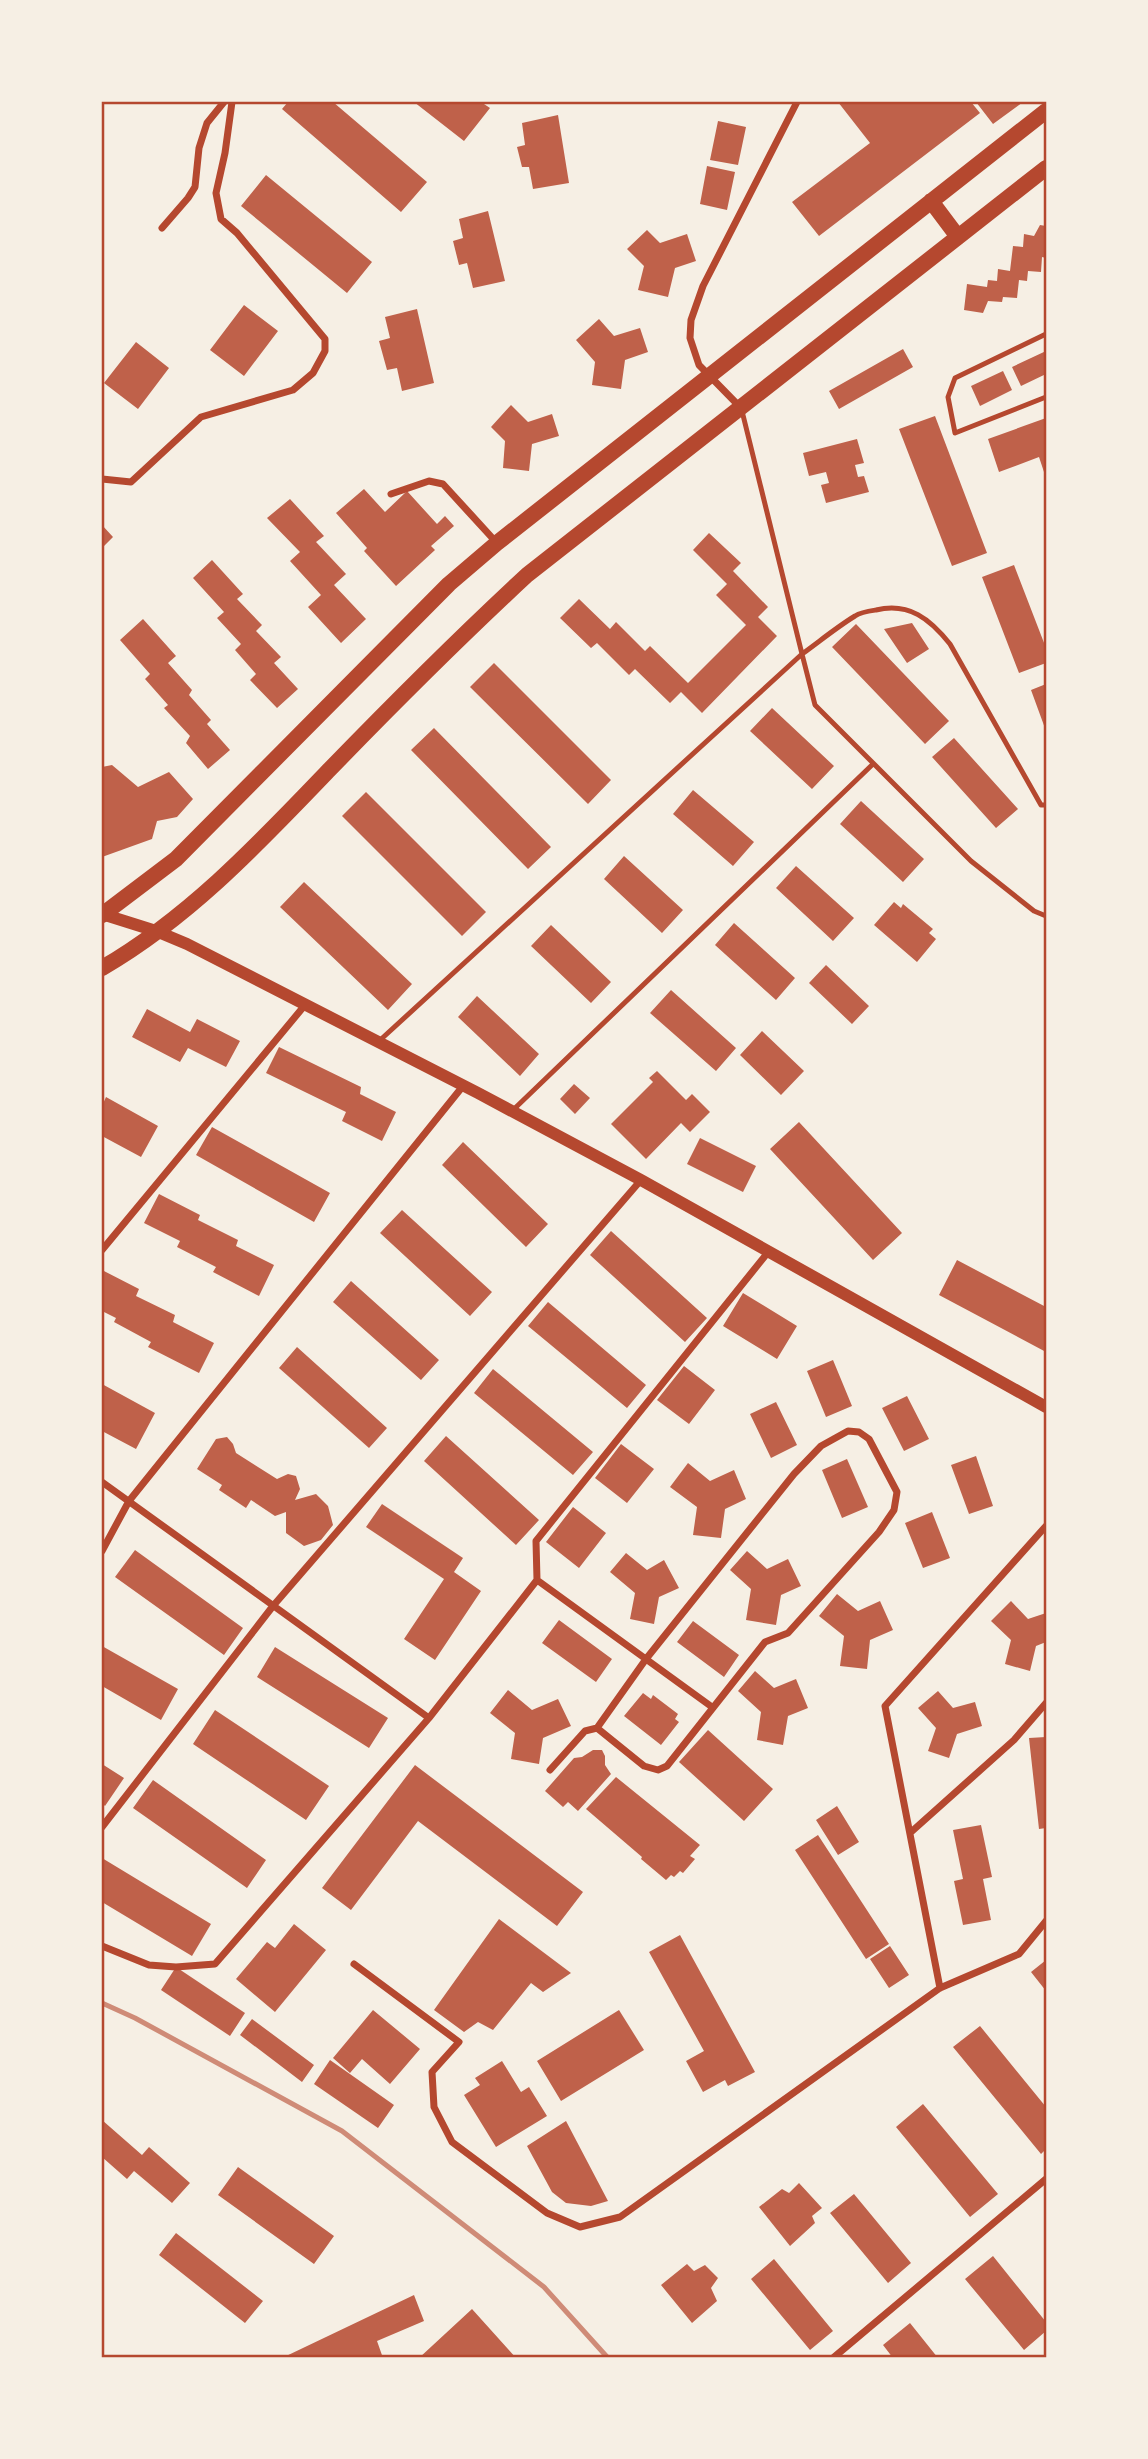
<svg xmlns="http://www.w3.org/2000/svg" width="1148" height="2459" font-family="'Space Grotesk',sans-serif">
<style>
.building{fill:#bf614a}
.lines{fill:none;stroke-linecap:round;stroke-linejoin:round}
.service{stroke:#b5482f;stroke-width:5}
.minor{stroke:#b5482f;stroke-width:7}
.tertiary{stroke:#b5482f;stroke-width:12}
.primary{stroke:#b5482f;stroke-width:16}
.rail{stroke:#cf8b77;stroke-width:5}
.neatline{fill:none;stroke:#b5482f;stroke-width:2.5}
</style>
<rect width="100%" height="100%" fill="#f6efe4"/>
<path class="building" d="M288,102H333L427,182L401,212L282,109Z
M414,102H481L490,108L464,141Z
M838,102H918L920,104L924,102H971L980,113L819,236L792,202L870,143Z
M976,102H1023L993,124Z
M558,115L569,183L533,189L529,167H522L517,147L525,145L522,123Z
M718,121L746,127L738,165L710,160Z
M707,166L735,172L727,210L700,204Z
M266,175L372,262L347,293L241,206Z
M488,211L505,281L473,288L467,263L459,265L453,241L463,238L459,219Z
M1040,225L1046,226V258L1042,257L1041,272L1028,271L1027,281L1019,280L1017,298L1003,297L1002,302L988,301L983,313L964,310L967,284L987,287L988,280L997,281L998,269L1010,271L1013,246L1023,247L1024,234L1034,236Z
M647,230L660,243L687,234L696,261L675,268L668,297L638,290L644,266L627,249Z
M244,305L278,331L244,376L210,350Z
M417,309L434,383L402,391L397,368L387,370L379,341L390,338L385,317Z
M599,319L614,336L640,328L648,352L625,360L621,389L592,385L595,362L576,340Z
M136,342L169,368L138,409L104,383Z
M903,349L913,367L839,409L829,391Z
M1046,351V374L1021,386L1012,367Z
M1003,371L1012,390L980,406L971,386Z
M511,405L528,422L552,414L559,436L532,444L529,471L503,468L505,441L491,427Z
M935,416L987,553L952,566L899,429Z
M1046,418V478L1039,457L999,472L988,439Z
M857,439L864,463L855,465L858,477L864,476L869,492L826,503L821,485L829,483L826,472L809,476L803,453Z
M364,489L385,512L407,491L437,524L445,516L454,526L431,546L435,550L396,586L364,551L367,548L336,513Z
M290,499L324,536L316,542L346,574L334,585L366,619L341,643L308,607L321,595L290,561L300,552L267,518Z
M102,525L113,537L102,548Z
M709,533L741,563L733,571L768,607L758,617L777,636L702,713L681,692L670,703L635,669L629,675L597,643L591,648L560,618L579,599L610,629L616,622L645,651L650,646L688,683L746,625L716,595L727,584L693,550Z
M212,560L243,594L237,599L262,625L256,631L281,657L274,663L298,689L277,708L250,680L256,674L235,650L241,644L217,618L224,612L193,578Z
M1014,565L1046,648V663L1019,673L982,577Z
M143,619L176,656L168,663L192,690L189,695L211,720L207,724L230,750L208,769L186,743L190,736L164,708L168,705L145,679L150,674L120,640Z
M912,623L929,649L907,663L884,629Z
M856,624L949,721L925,744L832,647Z
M494,663L611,780L588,804L470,687Z
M1046,684V731L1031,690Z
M772,708L834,766L812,789L750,731Z
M434,728L551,847L528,869L411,750Z
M954,738L1018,809L996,828L932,757Z
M112,765L138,787L169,772L193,799L177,817L157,821L152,839L102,857V767Z
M693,790L754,842L733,866L673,814Z
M366,792L486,912L462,936L342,816Z
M861,801L924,859L903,882L840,824Z
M624,856L683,910L662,933L604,879Z
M796,866L854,918L833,941L776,888Z
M304,882L412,984L388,1010L280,907Z
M894,902L901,908L903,904L933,929L929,933L936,939L917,962L874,925Z
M734,923L795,978L776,1000L715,945Z
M551,925L611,982L591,1003L531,946Z
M826,965L869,1006L852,1024L809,983Z
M671,990L736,1048L716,1071L650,1013Z
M477,996L539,1054L520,1076L458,1017Z
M147,1009L190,1032L197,1019L240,1041L226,1067L188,1048L180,1062L132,1037Z
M762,1031L804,1071L781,1095L740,1055Z
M279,1047L361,1087L360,1094L396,1112L382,1141L342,1121L346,1112L266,1073Z
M657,1071L686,1100L692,1094L710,1112L690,1132L681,1123L646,1159L611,1124L653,1082L649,1078Z
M574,1084L590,1098L575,1114L560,1099Z
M106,1097L158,1126L141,1157L102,1136V1106Z
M799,1122L902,1233L873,1260L770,1149Z
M212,1127L330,1193L314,1222L196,1155Z
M700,1138L756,1166L743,1192L687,1164Z
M463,1142L548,1224L526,1247L442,1165Z
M159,1194L200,1215L198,1220L238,1240L236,1246L274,1265L259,1296L213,1272L216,1267L177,1247L180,1241L144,1223Z
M402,1210L492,1292L470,1316L380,1233Z
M611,1231L707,1318L685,1342L590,1255Z
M957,1260L1046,1307V1352L939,1295Z
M102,1270L139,1289L136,1296L175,1315L173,1322L214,1343L199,1373L148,1347L151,1342L114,1322L116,1318L102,1311Z
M351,1281L439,1360L421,1380L333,1302Z
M743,1293L797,1326L777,1359L723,1326Z
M548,1302L646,1385L627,1408L528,1326Z
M297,1347L387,1428L369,1448L279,1368Z
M833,1360L852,1406L826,1417L807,1371Z
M684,1366L715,1390L689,1424L657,1400Z
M493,1369L593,1452L573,1475L474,1393Z
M102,1384L155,1413L136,1449L102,1431Z
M907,1396L929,1439L904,1451L882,1408Z
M776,1402L797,1445L771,1458L750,1414Z
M446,1436L539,1520L516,1545L424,1461Z
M227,1437L233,1444L236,1453L277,1479L288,1474L296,1476L300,1489L295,1500L316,1494L328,1506L333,1525L321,1540L304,1546L286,1533V1512L275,1516L251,1500L246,1508L219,1490L222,1485L197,1469L216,1439Z
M621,1444L654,1469L627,1503L595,1478Z
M976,1456L993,1506L969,1514L951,1465Z
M847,1459L868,1507L842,1518L822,1470Z
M688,1463L710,1481L734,1470L746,1499L725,1509L721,1538L693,1535L697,1507L670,1487Z
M382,1504L463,1558L454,1572L481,1591L435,1660L404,1639L444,1579L366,1527Z
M573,1507L606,1533L579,1568L546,1542Z
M932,1512L950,1558L923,1568L905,1523Z
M135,1550L243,1628L224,1655L115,1577Z
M747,1551L767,1569L788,1559L801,1586L781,1595L776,1625L746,1620L751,1589L730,1570Z
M626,1553L647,1570L664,1560L679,1588L659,1597L654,1624L630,1619L635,1593L610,1572Z
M837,1594L858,1611L880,1601L893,1630L870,1640L867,1669L840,1666L844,1636L819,1616Z
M1011,1601L1028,1619L1046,1613V1642L1036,1646L1030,1671L1005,1664L1011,1640L991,1621Z
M559,1620L612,1659L596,1682L542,1643Z
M693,1621L739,1655L724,1677L677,1642Z
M102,1646L178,1689L161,1720L102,1686Z
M275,1647L388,1718L369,1748L257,1677Z
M755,1671L774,1688L796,1679L808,1708L788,1716L783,1745L757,1740L761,1712L738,1691Z
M508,1690L532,1710L558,1699L571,1726L543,1738L539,1764L511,1759L515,1733L490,1713Z
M938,1691L953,1708L975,1702L982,1726L957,1734L949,1758L928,1751L936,1728L918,1708Z
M643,1693L651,1699L653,1695L678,1714L675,1719L679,1722L661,1745L624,1716Z
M215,1710L329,1786L306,1820L193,1744Z
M708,1730L773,1789L744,1821L679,1762Z
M1046,1737V1828L1039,1829L1029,1738Z
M593,1750H602L605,1756V1765L611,1774L578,1811L568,1802L563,1807L545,1791L574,1758L582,1757Z
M102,1764L124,1778L105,1806L102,1803Z
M415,1765L583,1892L557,1926L418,1821L351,1910L322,1888Z
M616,1777L700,1845L690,1856L695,1859L683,1873L680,1871L674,1877L671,1875L666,1880L641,1859L642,1857L586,1809Z
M153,1780L266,1860L247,1888L133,1808Z
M837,1806L859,1842L838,1855L816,1820Z
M981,1825L992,1877L983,1879L991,1920L963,1925L954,1881L963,1879L953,1830Z
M818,1835L889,1944L866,1959L795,1850Z
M102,1858L211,1924L192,1956L102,1902Z
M499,1919L571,1973L543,1992L531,1983L493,2030L478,2022L464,2032L434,2010Z
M294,1924L326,1950L275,2012L236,1979L267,1942L275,1948Z
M680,1935L755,2072L728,2086L725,2080L703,2092L686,2061L704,2051L649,1952Z
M890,1946L909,1975L889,1988L870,1959Z
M1046,1960V1991L1031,1972Z
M176,1967L245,2013L230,2036L161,1990Z
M373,2010L420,2049L390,2084L362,2059L350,2073L333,2058Z
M619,2010L644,2050L561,2101L537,2061Z
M252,2019L314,2065L302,2082L240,2035Z
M980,2026L1046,2107V2149L1041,2154L953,2047Z
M330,2060L394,2105L378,2128L314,2084Z
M502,2061L521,2092L529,2087L547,2116L496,2147L464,2095L480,2085L475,2078Z
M923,2104L998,2194L970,2217L896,2127Z
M102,2120L142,2155L149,2147L190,2183L172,2203L134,2171L127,2179L102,2157Z
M566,2121L608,2201L591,2206L566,2203L552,2192L527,2146Z
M238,2167L334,2236L314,2264L218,2195Z
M799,2183L822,2208L812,2216L815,2223L790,2246L759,2207L782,2189L789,2193Z
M854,2194L911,2263L888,2283L830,2213Z
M176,2233L263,2301L245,2323L159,2255Z
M993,2256L1046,2322V2331L1024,2350L965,2279Z
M774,2259L833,2331L810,2350L751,2279Z
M687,2264L694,2271L705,2265L718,2278L711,2288L717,2301L692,2323L661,2285Z
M414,2295L424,2321L377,2341L383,2358H282Z
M472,2309L516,2358H419Z
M910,2323L938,2358H893L883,2345Z"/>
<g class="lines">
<path class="service" d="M1046,334L955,378L948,397L955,433L1046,397
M742,411L802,654C820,641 837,627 855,616C861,612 869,611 876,610C909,602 930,619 950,644L1041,805H1046
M378,1042L802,654L815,705L971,861L1034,911L1046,916
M512,1111L873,764"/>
<path class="minor" d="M162,228L188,198L195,187L199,148L207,123L224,102
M741,408L699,365L690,338L691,320L703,286L797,102
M102,479L131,482L201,417L293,390L313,373L325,351V339L237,233L221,219L216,193L225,153L232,102
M391,494L429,481L443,484L496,542
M102,1250L305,1005
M102,1482L429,1718
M102,1551L129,1501L463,1086
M537,1580L712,1707
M550,1770L585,1731L597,1728L646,1659L794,1474L821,1446L848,1431L859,1432L869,1439L897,1492L894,1510L879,1532L788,1633L765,1642L667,1766L658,1770L644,1766L597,1728
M102,1827L273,1606L641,1180
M910,1833L1014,1740L1046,1703
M102,1946L149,1965L176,1967L215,1964L429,1718L537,1580L536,1541L769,1251
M354,1964L459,2042L432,2072L434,2107L452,2142L547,2213L580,2227L620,2217L940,1988L1019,1954L1046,1921
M940,1988L885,1706L1046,1526
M833,2358L1046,2179"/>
<path class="tertiary" d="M102,914L156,931L187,944L478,1093L641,1180L1046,1407"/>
<path class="primary" d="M931,201L958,237
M102,915L176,859L449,584L497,543L1046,111
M102,968C190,917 260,842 330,769C394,703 459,638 527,575L1046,168"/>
<path class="rail" d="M102,2003L135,2018L342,2131L544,2287L608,2358"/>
</g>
<rect width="1148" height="2459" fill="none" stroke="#f6efe4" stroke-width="206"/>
<rect x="103" y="103" width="942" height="2253" class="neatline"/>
</svg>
